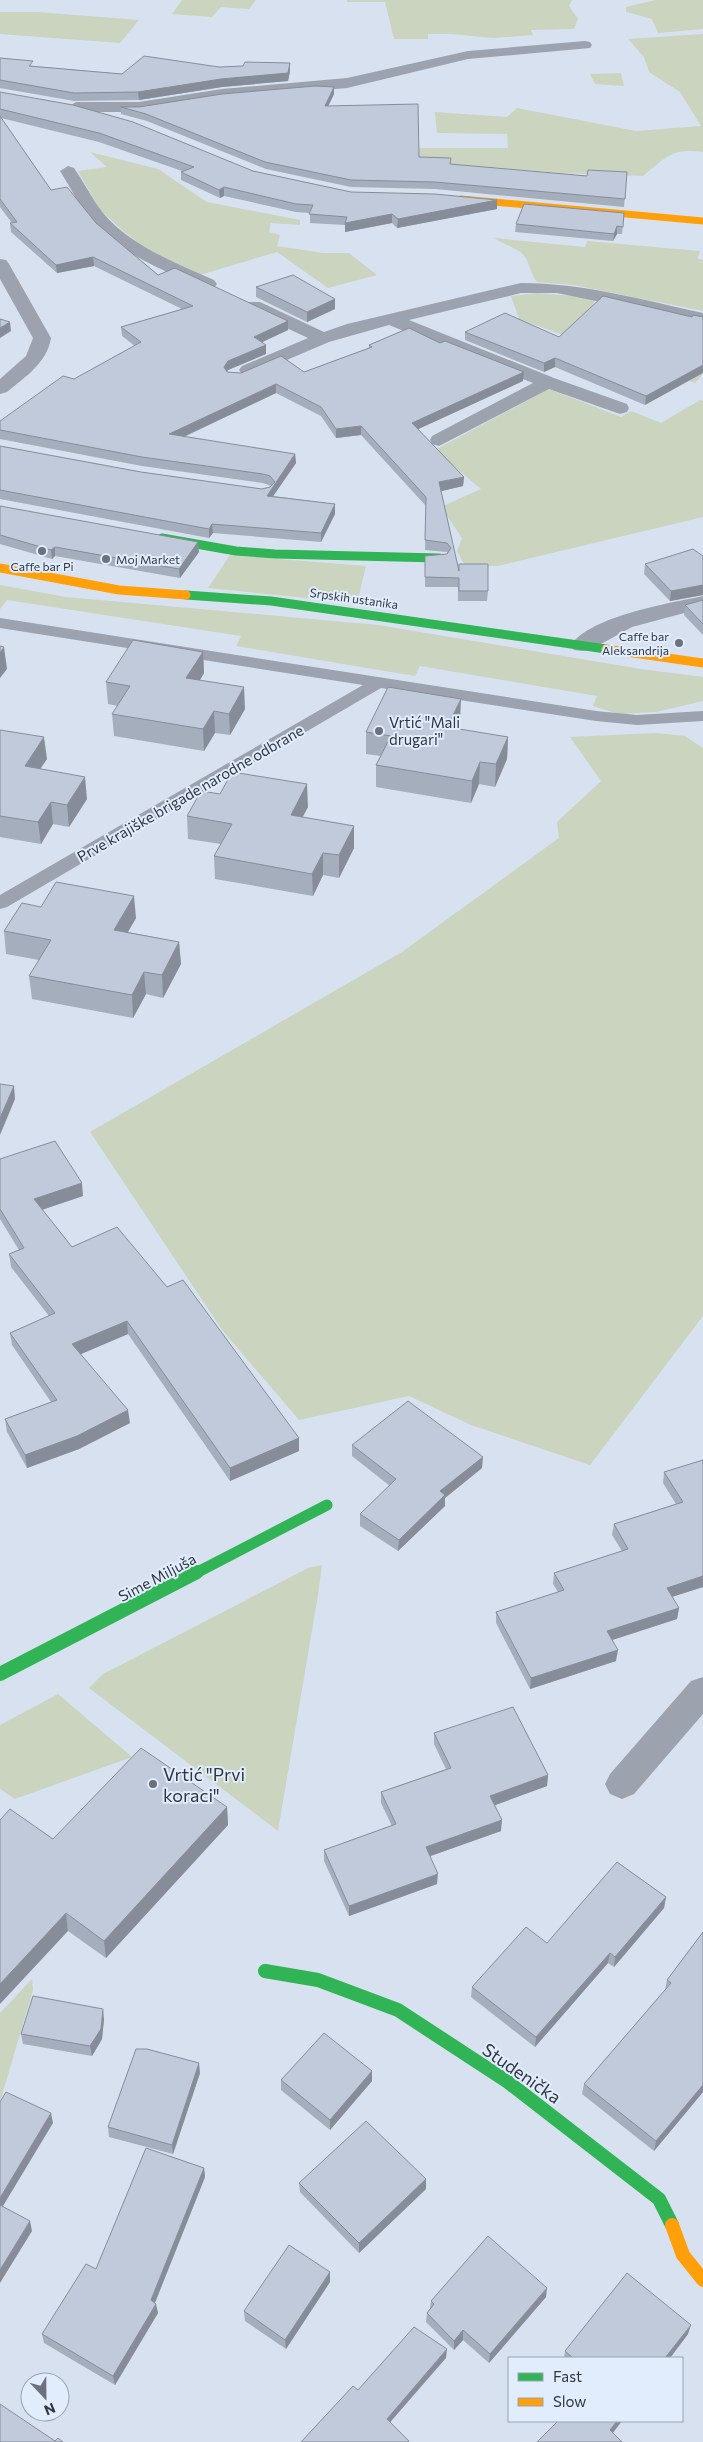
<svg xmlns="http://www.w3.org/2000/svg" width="703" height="2442" font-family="Commissioner,sans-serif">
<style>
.green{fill:#cbd4bf}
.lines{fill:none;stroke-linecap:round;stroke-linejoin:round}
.lane{fill:#9ca3af;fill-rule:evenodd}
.street{fill:#9ca3af;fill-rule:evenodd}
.fast-far2{stroke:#30b455;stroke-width:9}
.fast-far1{stroke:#30b455;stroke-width:11}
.fast{stroke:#30b455;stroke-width:14}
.slow-far2{stroke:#ff9f0a;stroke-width:7}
.slow-far1{stroke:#ff9f0a;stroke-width:9}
.slow{stroke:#ff9f0a;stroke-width:14}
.wall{fill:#a5aebc}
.shaded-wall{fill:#868d99}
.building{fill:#c0cadb;stroke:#868d99}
.poi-dot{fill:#6b727e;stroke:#e1ecfc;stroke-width:2}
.labels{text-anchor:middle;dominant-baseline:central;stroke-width:4;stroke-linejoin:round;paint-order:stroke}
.far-poi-label{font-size:12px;fill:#303741;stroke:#e1ecfc;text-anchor:start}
.far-street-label{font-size:12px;fill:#303741;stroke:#e1ecfc}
.poi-label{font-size:15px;fill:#303741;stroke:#e1ecfc;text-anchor:start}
.street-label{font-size:15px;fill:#303741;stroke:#e1ecfc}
.near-poi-label{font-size:18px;fill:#303741;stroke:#e1ecfc;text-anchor:start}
.near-street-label{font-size:18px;fill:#303741;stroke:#e1ecfc}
</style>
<rect width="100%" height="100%" fill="#d8e1f0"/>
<path class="green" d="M182,0H256L249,9L221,7L212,17L172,14Z
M347,0H572L569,6L578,19L574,29L531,30L533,35L493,38L451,34H428V39H394L385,2H347Z
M656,0H703V29L658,33L652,19L626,12V7Z
M0,12H37L139,20L120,43L0,34Z
M703,34V152C670,148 667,157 643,176L561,173L352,156L402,148H508L507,134L437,133L435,112L507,117L517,108L636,131L701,126L680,92L649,72L644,57L628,39Z
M621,73L624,86L595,84L590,74Z
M90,152L158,169L207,202L300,220V225L271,223L269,232L280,235L277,246L323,253H349L377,275L328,288L277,252L200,275L144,247L122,230L100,210L78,171L107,167Z
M494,238L585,247L587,241L700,251L698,259L703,260V311L574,285L537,282C530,273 530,264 525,257C520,249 503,244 494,238Z
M538,293L596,298L590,312L703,359V374L695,383L519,319L511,296Z
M549,389L621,417L631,411L661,423L700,400L703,401V517L498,566H465L457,551L462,538L441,507L481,489L435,450Z
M230,555L366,566L357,603L208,588Z
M0,585L66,597L378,625L641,669L703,677V701L656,712L619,714L593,706L597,696L420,666L415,676L236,646L241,636L7,600L0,609Z
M656,733L685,736L703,748V1316L590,1465L471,1425L409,1396L299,1420L223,1331L90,1132L402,952L559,838L557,822L601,781L570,737Z
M322,1565L318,1595L278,1831L89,1688L103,1674L308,1568Z
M58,1694L132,1757L15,1799L0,1789V1725Z
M32,1979L33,1990L0,2102V2013Z"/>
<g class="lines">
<path class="lane" d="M0,618L596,711L637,715L703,711V721L637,725L596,721L381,688L7,907L0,909V895L363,685L0,628Z"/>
<path class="street" d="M585,41L590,42L592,45L590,48L468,59L347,88L222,99L139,112H76L68,107L76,102H139L222,89L347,78L468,51Z
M68,166L74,168C84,182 92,199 103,213C131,246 176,263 214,280L217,284L214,288C202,291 189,282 178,277C147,263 113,247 91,220C79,205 70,187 60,171Z
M0,259L6,260L9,264L51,338C47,363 25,377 7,392L0,394V379L26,356L33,338L0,279Z
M521,283C583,283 643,300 703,313V323L557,293H521L409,320L554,378L627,404L629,408L627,412L620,414L549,389L439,446L432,444L430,440L432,436L533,383L389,325L329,342L254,374H242L239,370L242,366L308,338L248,310L245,306L248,302H260L324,332L347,324Z
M703,596V608L632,627L590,650L582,651L574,650L571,645C591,616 670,603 703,596Z
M703,1677V1714L634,1794L622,1799L610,1794L605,1784L610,1774L691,1681Z"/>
<path class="fast-far2" d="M162,538L236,551L275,554L439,558
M186,595L271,601L606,649"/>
<path class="fast-far1" d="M194,1574L327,1505"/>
<path class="fast" d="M0,1674L197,1572
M265,1971L318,1980L398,2010L508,2082L659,2199L672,2225"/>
<path class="slow-far2" d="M461,199L703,221"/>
<path class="slow-far1" d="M0,568L119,590L186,595
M606,649L703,663"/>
<path class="slow" d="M672,2225L683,2255L703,2280"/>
</g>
<path class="wall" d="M0,58L33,66L122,74L219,67L290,71L288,81L222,87L139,100L74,101L0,88Z
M0,92L253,171L351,192L497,200V209L397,228L392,223L345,232V225L310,223V213L296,212L224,196L220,198L181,180V172L182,171L99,142L1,118L51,190L96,223L158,275L288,321V330L262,342L266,354L228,370L227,372L241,373L304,372L369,348V345L440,343L523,381L418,429L464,477L463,486L441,491L458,570L488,591L487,601H458V587H425V556L447,554V552L425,550L426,506L361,435L336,438L321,416L276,393L184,437L295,454L296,463L273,496L335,504V514L321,542L213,533L209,538L0,499V446L141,472L262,489L270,487L271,486L263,483L142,466L0,439V421L135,346L122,336L121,327L182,309L94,266L57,273L11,232L10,223H12L0,207Z
M334,94L328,106L419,157L450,164L587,176L627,172L624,207L435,189L351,187L266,169L147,121L121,114V107H139Z
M624,213L622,234H617L613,241L515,232L516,224Z
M256,287L335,299V309L307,322L256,297Z
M692,317L645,405L555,367L544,372L465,340V332L559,337Z
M0,506L199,552L180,578L55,556L52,559L0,544Z
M703,556V595L670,601L644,574L645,564Z
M703,600V635L684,615L685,605Z
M203,652L204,673L200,680L245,709L230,735L215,733L204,751L114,736L112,714L118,706L108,704L106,682Z
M460,721L456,729L508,737L507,759L495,787L479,784L471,803L376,787V765L381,756L366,754V732Z
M0,730L47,759L40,769L87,799L69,827L53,824L41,844L0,837Z
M220,794L308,807L302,817L354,826V848L339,878L323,875L313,896L215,879L214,856L221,844L188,839L187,816Z
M41,907L136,918L128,932L179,942L181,964L163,998L146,994L133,1018L32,999L29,976L39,960L6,954L4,931Z
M0,1159L83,1196L42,1210L72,1247L167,1287L299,1438V1451L230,1481L128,1334L81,1354L130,1423L79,1449L27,1468L7,1432L5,1419L51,1402L12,1345L10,1333L49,1316L11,1267L9,1254L19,1250L0,1219Z
M352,1445L482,1468L445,1498V1506L398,1551L360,1526V1514L390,1486L352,1456Z
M703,1460V1587L672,1597L679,1608L677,1619L612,1640L616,1661L530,1689L496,1623V1612L558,1592L553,1584L554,1573L622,1551L612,1535L614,1524L676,1504L663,1483L664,1472Z
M434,1733L548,1775L547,1786L495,1805L501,1831L430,1856L437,1884L349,1916L324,1861V1850L392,1826L381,1803V1792L446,1769L434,1744Z
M227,1807L228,1825L106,1958L68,1931L53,1839Z
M666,1897L664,1908L614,1967L608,1963L535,2047L471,1997L472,1987L547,1943Z
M703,1932V2092L654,2151L582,2094L584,2084L665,1990L667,1980Z
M104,2019L102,2039L92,2056L23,2044L21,2034Z
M372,2071V2081L330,2130L281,2090V2080Z
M200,2073L173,2154L109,2137L108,2127Z
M204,2168L205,2177L155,2303L158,2313L115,2385L44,2343L42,2334L96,2269Z
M426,2179V2189L359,2253L300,2192L299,2183Z
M330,2272V2282L286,2349L245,2321L244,2311Z
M546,2297L489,2363L463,2340L454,2350L426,2322L427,2313L430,2308L431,2301Z
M688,2334L670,2358H564L565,2351Z"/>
<path class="shaded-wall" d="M290,63V71L288,81L222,87L139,100L138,92Z
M334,87V94L325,113V106Z
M224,187V196L220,198L219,190Z
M497,200V209L397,228L398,219Z
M392,214V223L345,232V223Z
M617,226V234L613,241L614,234Z
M93,257L94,266L57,273L56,265Z
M335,299V309L307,322V312Z
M288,321V330L254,346V337Z
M10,322L11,331L0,338V328Z
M266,345V354L228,370L224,376V367L228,361Z
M555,358V367L544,372V363Z
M703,365V373L645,405L646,396Z
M524,372L523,381L412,432V423Z
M276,384V393L170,443L169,434Z
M361,426V435L336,438V429Z
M295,454L296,463L267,505V496Z
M464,477L463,486L438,492L439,482Z
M335,504V514L321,542V533Z
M212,524L213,533L209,538V529Z
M198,542L199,552L180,578L179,569Z
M55,547V556L52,559L51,550Z
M703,585V595L670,601L671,591Z
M4,647L7,669L0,678V653Z
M203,652L204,673L188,700L186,678Z
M244,687L245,709L230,735L229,714Z
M461,699L460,721L447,749V727Z
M214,711L215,733L204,751L203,729Z
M44,737L47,759L27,788L25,766Z
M508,737L507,759L495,787L496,764Z
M480,762L479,784L471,803L472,781Z
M85,777L87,799L69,827L67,805Z
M307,784L308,807L292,837L291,815Z
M51,802L53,824L41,844L38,822Z
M354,826V848L339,878V855Z
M323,853V875L313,896L312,874Z
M134,896L136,918L116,952L114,930Z
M179,942L181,964L163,998L162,975Z
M144,972L146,994L133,1018L132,995Z
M14,1086L15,1099L0,1135V1118Z
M82,1183L83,1196L35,1212L34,1199Z
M127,1321L128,1334L74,1357L72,1344Z
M128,1410L130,1423L79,1449L27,1468L25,1455Z
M299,1438V1451L230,1481V1468Z
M483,1457L482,1468L445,1498V1506L398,1551L399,1540L440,1491Z
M703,1576V1587L665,1599L667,1588Z
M679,1608L677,1619L606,1642L607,1631Z
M618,1650L616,1661L530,1689L531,1678Z
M548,1775L547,1786L490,1807V1796Z
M227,1807L228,1825L106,1958L104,1941Z
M502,1820L501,1831L425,1858L426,1847Z
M438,1874L437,1884L349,1916V1906Z
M666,1897L664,1908L614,1967L615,1957Z
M66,1913L68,1931L0,2004V1984Z
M610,1953L608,1963L535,2047L536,2037Z
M103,2009L104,2019L102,2039L92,2056L90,2046Z
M199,2063L200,2073L173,2154L172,2145Z
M372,2071V2081L330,2130V2120Z
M703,2085V2092L654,2151L656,2141Z
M51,2113L53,2123L0,2211V2198Z
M204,2168L205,2177L152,2310L151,2300Z
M426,2179V2189L359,2253V2243Z
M30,2221L32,2231L0,2283V2270Z
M330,2272V2282L286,2349L285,2340Z
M547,2288L546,2297L489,2363L490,2354Z
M156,2304L158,2313L115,2385L113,2376Z
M691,2325L688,2334L670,2358H665Z
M463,2330V2340L454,2350V2341Z
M447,2349L446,2358L386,2427L387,2419Z
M617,2421H622L609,2438L610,2430Z"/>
<path class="building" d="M144,56L219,67L243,66L245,62L290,63L288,73L221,79L138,92L74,93L0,80V58L33,61L29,66L122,74Z
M315,86L334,87L325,106L418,104L419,157L451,158L450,164L587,176L588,170L627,172L625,199L435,182L351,180L265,162L146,114L121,107H139L222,94Z
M0,92L73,105L133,122L253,171L351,192L435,194L497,200L398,219L392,214L345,223L347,217L309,214L313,205L296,204L224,187L219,190L181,172L194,167L99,133L0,109Z
M0,116L51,190L67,187L96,223L158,275L175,268L288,321L254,337L266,345L228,361L224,367L227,372L241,373L281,356L304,372L372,347L369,345L409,328L440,343L445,341L524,372L412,423L464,477L439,482L459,571V564H488V591H459V578L425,577V556L447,554L451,548L447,543L425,540L426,497L361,426L336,429L321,407L276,384L169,434L295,454L267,496L335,504L321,533L212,524L209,529L0,490V446L141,472L262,489L270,487L275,482L270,476L263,474L142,457L0,430V421L63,376L74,379L141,342L121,327L193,306L93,257L56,265L10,223L17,222L0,199Z
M524,204L624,213L623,227L617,226L614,234L516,224Z
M293,275L335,299L307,312L256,287Z
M603,296L692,317L693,315L703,317V365L646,396L555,358L544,363L465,332L505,313L559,337Z
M0,319L10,322L0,328Z
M0,506L198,542L179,569L55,547L51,550L0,535Z
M693,549L703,556V585L671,591L645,564Z
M703,600V624L685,605Z
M133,640L203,652L186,678L244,687L229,714L214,711L203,729L112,714L130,686L106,682Z
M0,646L4,647L0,653Z
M388,687L461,699L447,727L508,737L496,764L480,762L472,781L376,765L391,736L366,732Z
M0,730L44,737L25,766L85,777L67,805L51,802L38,822L0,816Z
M232,772L307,784L291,815L354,826L339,855L323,853L312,874L214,856L232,824L187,816L201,791L220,794Z
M56,882L134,896L114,930L179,942L162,975L144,972L132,995L29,976L51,940L4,931L22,903L41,907Z
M0,1084L14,1086L0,1118Z
M55,1141L82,1183L34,1199L72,1247L117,1227L167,1287L183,1280L299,1438L230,1468L127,1321L72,1344L128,1410L77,1436L25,1455L5,1419L57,1400L10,1333L55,1313L9,1254L24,1248L0,1209V1159Z
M408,1401L483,1457L440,1491L445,1495L399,1540L360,1514L396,1479L352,1445Z
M703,1460V1576L667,1588L679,1608L607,1631L618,1650L531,1678L496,1612L564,1590L554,1573L628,1549L614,1524L683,1502L664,1472Z
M513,1707L548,1775L490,1796L502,1820L426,1847L438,1874L349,1906L324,1850L396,1824L381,1792L451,1768L434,1733Z
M141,1748L227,1807L104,1941L66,1913L0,1984V1820L10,1809L53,1839Z
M617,1862L666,1897L615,1957L610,1953L536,2037L472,1987L526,1927L547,1943Z
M703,1932V2085L656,2141L584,2084L671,1983L667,1980Z
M33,1996L103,2009L101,2029L90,2046L21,2034Z
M324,2033L372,2071L330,2120L281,2080Z
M136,2049H147L199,2063L172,2145L108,2127Z
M6,2092L51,2113L0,2198V2102Z
M366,2121L426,2179L359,2243L299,2183Z
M146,2148L204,2168L151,2300L156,2304L113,2376L42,2334L86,2264L96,2269Z
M0,2205L30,2221L0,2270Z
M488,2236L547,2288L490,2354L463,2330L454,2341L427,2313L434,2304L431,2301Z
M289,2245L330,2272L285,2340L244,2311Z
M627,2273L691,2325L665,2358H573L565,2351Z
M414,2327L447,2349L387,2419L409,2441L407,2442H301L353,2386L358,2390Z
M0,2404L55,2441L58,2438L63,2442H0Z
M558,2421H617L610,2430L622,2442H537Z"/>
<g class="poi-dot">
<circle cx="42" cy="551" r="5"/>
<circle cx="106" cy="559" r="5"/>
<circle cx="679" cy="643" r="5"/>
<circle cx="379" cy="731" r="5"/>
<circle cx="153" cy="1784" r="5"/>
</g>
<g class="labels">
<g class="far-poi-label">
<text x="116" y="559">Moj Market</text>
<text x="42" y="566" text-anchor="middle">Caffe bar Pi</text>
<text x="669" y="636" text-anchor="end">Caffe bar<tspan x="669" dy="14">Aleksandrija</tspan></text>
</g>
<g class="far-street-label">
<text transform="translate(354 598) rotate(8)">Srpskih ustanika</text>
</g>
<g class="poi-label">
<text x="389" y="722">Vrtić "Mali<tspan x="389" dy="17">drugari"</tspan></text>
</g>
<g class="street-label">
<text transform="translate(190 793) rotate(-30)">Prve krajiške brigade narodne odbrane</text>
<text transform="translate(157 1577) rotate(-28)">Sime Miljuša</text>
</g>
<g class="near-poi-label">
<text x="163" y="1774">Vrtić "Prvi<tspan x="163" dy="21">koraci"</tspan></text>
</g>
<g class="near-street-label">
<text transform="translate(522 2073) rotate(35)">Studenička</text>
</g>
</g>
<rect x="508" y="2357" width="175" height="65" fill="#e1ecfc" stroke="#9aa4b1"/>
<rect x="518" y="2373" width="25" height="8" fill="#30b455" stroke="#9aa4b1"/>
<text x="553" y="2382" font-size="15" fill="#303741">Fast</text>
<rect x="518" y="2398" width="25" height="8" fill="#ff9f0a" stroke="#9aa4b1"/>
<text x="553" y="2407" font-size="15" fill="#303741">Slow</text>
<g transform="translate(45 2397) rotate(158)"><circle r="24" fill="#e1ecfc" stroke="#9aa4b1"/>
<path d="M0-4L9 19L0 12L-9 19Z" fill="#6b727e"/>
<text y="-8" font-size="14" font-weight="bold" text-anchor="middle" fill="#303741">N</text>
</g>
</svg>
